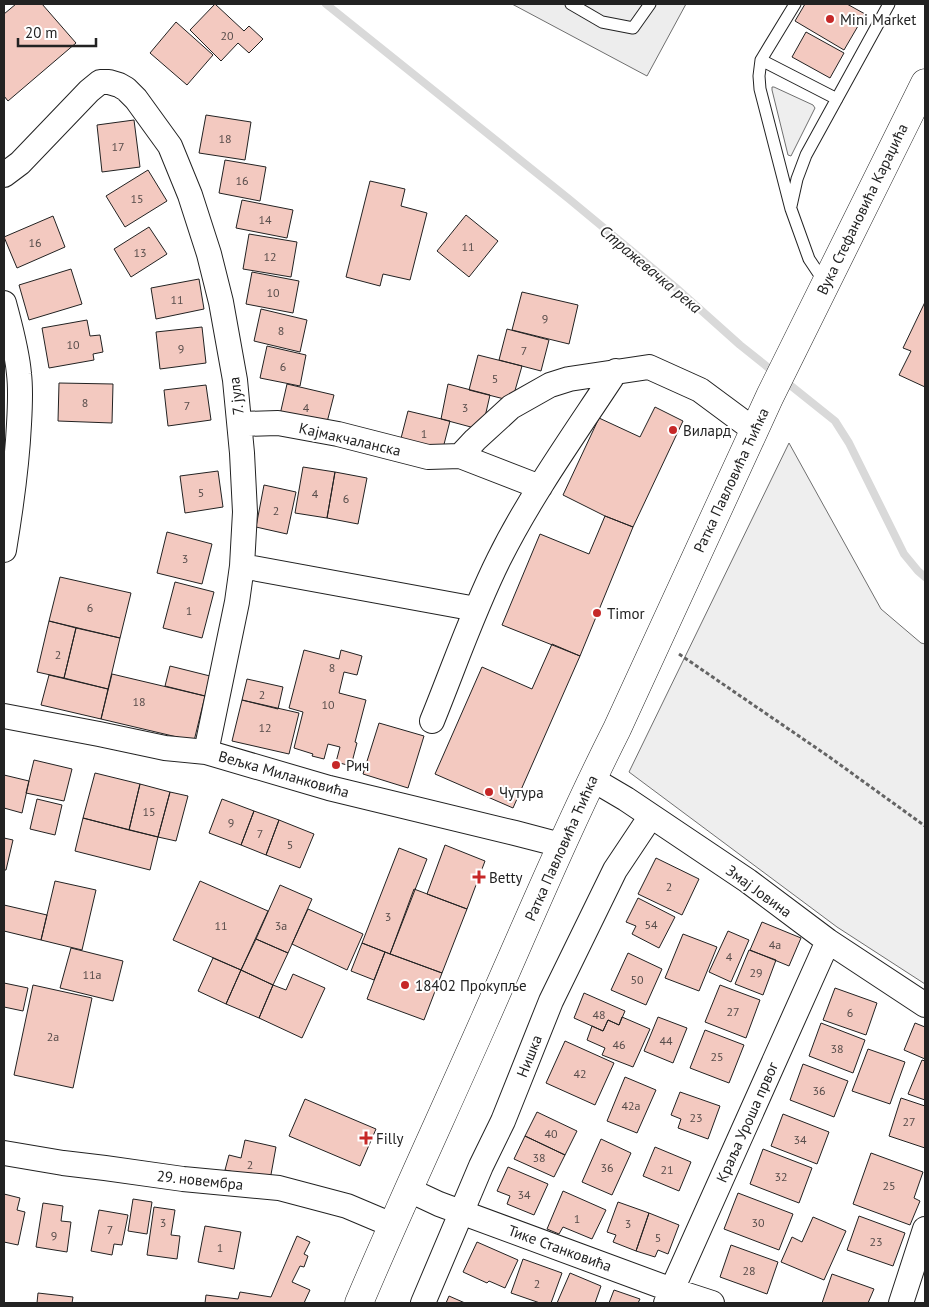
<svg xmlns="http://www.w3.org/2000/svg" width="929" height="1307" font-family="'PT Sans',sans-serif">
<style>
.green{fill:#eee;stroke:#6f6f6f}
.parking{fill:#ededed;stroke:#6f6f6f}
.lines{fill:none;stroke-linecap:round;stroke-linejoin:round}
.stream{stroke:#d9d9d9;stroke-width:8}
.building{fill:#f3c9c0;stroke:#222}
.lane-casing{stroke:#222;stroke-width:13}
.street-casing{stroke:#222;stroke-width:26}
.primary-casing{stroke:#222;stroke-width:29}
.path{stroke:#646464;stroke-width:3;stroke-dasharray:4 2.5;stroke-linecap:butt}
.lane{stroke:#fff;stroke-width:11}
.street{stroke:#fff;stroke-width:24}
.primary{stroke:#fff;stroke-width:28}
.poi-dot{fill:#c62828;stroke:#fff;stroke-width:2}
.labels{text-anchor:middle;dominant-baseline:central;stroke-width:4;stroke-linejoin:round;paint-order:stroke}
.number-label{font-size:12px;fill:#564c4a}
.poi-label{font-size:15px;fill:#222;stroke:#fff;text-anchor:start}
.street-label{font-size:15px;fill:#222;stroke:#fff}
.water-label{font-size:16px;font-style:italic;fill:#222;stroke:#fff}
</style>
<rect width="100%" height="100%" fill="#fff"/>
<path class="green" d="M772,87H774L813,105L815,108L791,156L788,155L772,90Z
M789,443L881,609L921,643L925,644V984L837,927L629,772Z"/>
<path class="parking" d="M512,4H686L647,76Z"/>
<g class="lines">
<path class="stream" d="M326,4L569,199L674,286L740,345L835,421L849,443L904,554L918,571L925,577"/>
</g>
<path class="building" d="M16,4H42L76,43L8,101L4,96V14Z
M215,4L244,31L249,26L263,39L249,53L238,43L221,61L190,30Z
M805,4H847L865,14L844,50L795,21Z
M176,22L213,55L187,85L150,53Z
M806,32L844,53L830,78L792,57Z
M206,115L251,122L245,160L199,153Z
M134,120L140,167L102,172L97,125Z
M225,160L266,167L260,201L219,193Z
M148,170L167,201L125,227L106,196Z
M370,181L405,189L401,206L427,213L410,280L383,274L380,286L346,277Z
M242,200L293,210L287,238L236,228Z
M466,215L498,241L469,277L437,251Z
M53,216L65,247L17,268L4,237Z
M149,227L167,254L131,277L114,249Z
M249,234L297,242L291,277L243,269Z
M71,269L82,304L29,320L19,285Z
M252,272L299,281L293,313L246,304Z
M199,279L204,309L156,319L151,288Z
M522,292L578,305L569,344L512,330Z
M925,302V387L899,375L911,351L903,348Z
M261,309L307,320L300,352L254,341Z
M87,320L90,336L100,335L103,352L93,354L94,360L49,368L42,328Z
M202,327L206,363L160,369L156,332Z
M507,329L549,340L541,371L499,360Z
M267,346L306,355L300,386L260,378Z
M478,355L522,366L512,401L469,390Z
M59,383L113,384L112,423L58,421Z
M287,384L334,395L325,430L279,419Z
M448,384L490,395L482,430L441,419Z
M206,385L211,420L168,426L164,390Z
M655,407L683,421L633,527L605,516L563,495L599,418L640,437Z
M408,411L450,421L441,456L399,446Z
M303,467L335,472L327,518L295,513Z
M218,471L223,507L185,513L180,476Z
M335,472L367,478L358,524L327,518Z
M264,485L296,492L287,534L256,527Z
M605,516L633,527L580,656L502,625L540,534L589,554Z
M167,532L212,544L202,584L157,573Z
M60,577L131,593L120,638L49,621Z
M175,582L214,592L202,638L163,628Z
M49,621L76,628L64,678L37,672Z
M76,628L120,638L108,689L64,678Z
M552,644L580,656L513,808L435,774L482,667L532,689Z
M304,650L339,659L341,650L362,656L357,675L344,672L339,693L366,700L355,742L357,743L351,766L336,762L340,747L328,744L324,759L312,756L313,754L294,748L303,712L289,708Z
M170,666L210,676L205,696L165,686Z
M112,674L205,696L194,741L101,719Z
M49,675L108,689L101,719L41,705Z
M247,679L283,687L278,709L242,700Z
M242,700L299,713L289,754L232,741Z
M379,723L424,736L408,788L363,774Z
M34,760L72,769L64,801L26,793Z
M95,773L140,784L129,830L83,818Z
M4,775L29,781L22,813L4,808Z
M140,784L170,792L158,837L129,830Z
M170,792L188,796L176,841L158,837Z
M37,799L62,805L55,835L30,829Z
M222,799L254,811L241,845L209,833Z
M254,811L279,820L266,855L241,845Z
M83,818L158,837L150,870L75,851Z
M279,820L314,834L300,868L266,855Z
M4,838L13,840L6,870H4Z
M445,845L485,861L467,909L427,894Z
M399,848L427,859L390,954L362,943Z
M656,858L699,879L682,915L638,894Z
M55,881L96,890L82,950L41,940Z
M200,881L268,911L241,970L173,940Z
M280,885L312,899L288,953L256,939Z
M414,889L467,909L442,973L390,954Z
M638,898L675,917L659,948L632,934L636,926L626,922Z
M4,905L47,915L41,940L4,931Z
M308,909L363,934L347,970L292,944Z
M762,922L801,938L789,966L750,950Z
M728,931L749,940L731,982L709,972Z
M683,934L717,947L699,991L665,978Z
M256,939L288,953L273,985L241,970Z
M362,943L385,952L374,980L351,971Z
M71,948L123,961L113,1001L60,988Z
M749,950L776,960L763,995L735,984Z
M385,952L442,973L424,1020L367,999Z
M628,953L662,969L646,1005L611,990Z
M213,958L241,970L226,1004L198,991Z
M241,970L273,985L259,1018L226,1004Z
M293,974L325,988L302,1038L259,1018L273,985L286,990Z
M4,983L28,988L23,1011L4,1007Z
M33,985L92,998L73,1088L14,1075Z
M720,985L760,1000L746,1038L705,1022Z
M835,988L877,1003L866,1035L823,1020Z
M584,993L625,1011L619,1025L608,1020L603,1031L574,1018Z
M622,1017L650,1029L633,1067L602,1055L605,1048L587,1040L592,1026L603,1031L608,1020L619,1025Z
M658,1017L687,1028L673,1063L644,1051Z
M821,1023L865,1040L853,1073L809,1056Z
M915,1023L925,1027V1059L904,1050Z
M705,1030L744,1045L729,1083L690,1068Z
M565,1041L614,1063L595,1105L546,1083Z
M868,1049L905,1062L890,1104L852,1091Z
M922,1060L925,1061V1100L908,1094Z
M803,1064L848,1081L834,1117L790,1100Z
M625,1077L656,1090L637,1133L607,1121Z
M680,1092L720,1106L708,1139L678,1128L681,1119L671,1115Z
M901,1098L925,1106V1148L889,1136Z
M305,1099L376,1129L360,1166L289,1136Z
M537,1112L577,1131L565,1155L525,1136Z
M783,1114L829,1132L817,1164L771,1146Z
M525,1136L565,1155L554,1177L514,1159Z
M601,1139L631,1153L612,1195L582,1182Z
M245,1140L276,1147L270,1180L225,1170L229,1155L241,1158Z
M655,1147L691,1162L679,1191L643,1176Z
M763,1149L812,1168L799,1203L750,1184Z
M871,1153L923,1172L914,1198L920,1201L910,1225L853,1204Z
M508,1167L548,1184L534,1215L507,1204L510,1196L497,1191Z
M563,1191L606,1210L592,1239L563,1227L559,1234L547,1229Z
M738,1193L793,1214L779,1250L724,1229Z
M4,1194L20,1198L17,1210L25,1212L18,1245L4,1242Z
M133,1199L152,1202L147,1234L128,1231Z
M618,1202L649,1213L636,1251L613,1242L616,1235L607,1232Z
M43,1203L63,1206L61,1221L71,1222L67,1252L36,1247Z
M154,1207L175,1210L171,1235L180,1236L177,1259L147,1255Z
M99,1210L128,1215L122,1245L114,1244L112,1255L91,1251Z
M649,1213L679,1225L668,1254L658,1250L655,1257L636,1251Z
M859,1216L905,1233L893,1266L847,1250Z
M813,1217L846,1231L824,1280L781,1262L792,1237L802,1242Z
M205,1226L241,1232L234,1269L198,1262Z
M297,1236L310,1242L304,1254L308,1256L304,1267L300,1266L292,1282L310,1290L304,1303H205L206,1295L238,1299L240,1292L271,1297Z
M477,1242L518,1260L505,1288L489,1281L487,1283L463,1272Z
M731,1245L778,1262L767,1294L720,1277Z
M523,1259L562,1273L551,1303H540L511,1293Z
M570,1273L601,1286L595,1303H557Z
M832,1274L874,1289L868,1303H822Z
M614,1290L640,1299L638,1303H609Z
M38,1293L73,1297L72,1303H37Z
M449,1296L465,1303H446Z"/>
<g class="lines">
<g class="lane-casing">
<path id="lane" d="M571,4L602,22L633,28L650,4
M795,4L761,60L759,76L760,89L791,209L809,259L825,283
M761,60L837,99
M791,206L797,179L806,155L889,4"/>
</g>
<g class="street-casing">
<path id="street" d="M4,175L20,163L89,91L100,82H109L119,85L126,89L136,99L170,146L190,195L209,254L221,302L235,380L242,453L245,512L242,566L237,602L206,752
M4,303C10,326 17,350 19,374C21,390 20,407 19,424C17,466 11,508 4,550
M240,424L278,423L338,434L428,457L460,456L475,440L511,407L550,385L569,379L649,367L700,390L754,430
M460,456L540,487
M242,566L476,609
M4,716L99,734L165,748L206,752L329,788L515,833L561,845
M432,721C454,667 473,611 499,559C532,493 576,432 616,371
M592,779L626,799L684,838L748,881L828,941L925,1005
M4,1153L63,1163L105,1168L183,1179L279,1188L347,1206L392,1225
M409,1190L439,1204L672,1290L712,1303
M423,1303L481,1166L503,1121L551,1001L615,870L651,816
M666,1303L828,941
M901,1303L925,1229"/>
</g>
<g class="primary-casing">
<path id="primary" d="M359,1303C399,1208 443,1114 485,1019C528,922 569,824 617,729L770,396L925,83"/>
</g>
<path class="path" d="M679,654L828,756L925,826"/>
<use href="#lane" class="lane"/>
<use href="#street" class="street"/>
<use href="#primary" class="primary"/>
</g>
<g class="poi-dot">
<circle cx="830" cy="19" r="5"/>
<circle cx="673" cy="430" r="5"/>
<circle cx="597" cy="613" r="5"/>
<circle cx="336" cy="765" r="5"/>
<circle cx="489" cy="792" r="5"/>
<path d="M476.5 869.5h5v5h5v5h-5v5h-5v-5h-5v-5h5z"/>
<circle cx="405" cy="985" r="5"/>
<path d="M363.5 1130.5h5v5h5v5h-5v5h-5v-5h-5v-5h5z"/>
</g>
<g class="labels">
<g class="number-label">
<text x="227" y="35">20</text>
<text x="225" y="138">18</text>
<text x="118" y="146">17</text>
<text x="242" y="180">16</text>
<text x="137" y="198">15</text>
<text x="265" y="219">14</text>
<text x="35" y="242">16</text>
<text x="468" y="246">11</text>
<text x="140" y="252">13</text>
<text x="270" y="256">12</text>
<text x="273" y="292">10</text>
<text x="177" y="299">11</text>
<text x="545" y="318">9</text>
<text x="281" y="330">8</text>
<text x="73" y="344">10</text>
<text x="181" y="348">9</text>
<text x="524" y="350">7</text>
<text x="283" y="366">6</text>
<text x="495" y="378">5</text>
<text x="85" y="402">8</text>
<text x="187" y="405">7</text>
<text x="306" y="407">4</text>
<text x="465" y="407">3</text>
<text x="424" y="433">1</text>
<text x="201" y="492">5</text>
<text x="315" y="493">4</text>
<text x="346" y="498">6</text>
<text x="276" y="510">2</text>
<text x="185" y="558">3</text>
<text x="90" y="607">6</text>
<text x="189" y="610">1</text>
<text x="58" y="654">2</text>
<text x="332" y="667">8</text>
<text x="262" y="694">2</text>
<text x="139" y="701">18</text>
<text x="328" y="704">10</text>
<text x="265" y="727">12</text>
<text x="149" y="811">15</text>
<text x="231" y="822">9</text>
<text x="260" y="833">7</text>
<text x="290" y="844">5</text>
<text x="669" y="886">2</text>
<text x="388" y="916">3</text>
<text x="651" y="924">54</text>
<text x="221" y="925">11</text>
<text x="281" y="925">3a</text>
<text x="775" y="944">4a</text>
<text x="729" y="956">4</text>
<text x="756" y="972">29</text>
<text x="92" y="974">11a</text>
<text x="637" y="979">50</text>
<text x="733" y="1011">27</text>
<text x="850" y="1012">6</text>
<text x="599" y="1014">48</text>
<text x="53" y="1036">2a</text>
<text x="666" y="1040">44</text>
<text x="619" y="1044">46</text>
<text x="837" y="1048">38</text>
<text x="717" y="1056">25</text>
<text x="580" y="1073">42</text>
<text x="819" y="1090">36</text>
<text x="631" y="1105">42a</text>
<text x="696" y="1117">23</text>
<text x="909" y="1121">27</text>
<text x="551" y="1133">40</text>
<text x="800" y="1139">34</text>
<text x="539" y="1157">38</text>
<text x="250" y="1164">2</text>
<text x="607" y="1167">36</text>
<text x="667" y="1169">21</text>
<text x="781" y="1176">32</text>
<text x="889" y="1185">25</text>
<text x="524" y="1194">34</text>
<text x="577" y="1218">1</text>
<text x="163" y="1222">3</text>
<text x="758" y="1222">30</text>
<text x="628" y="1223">3</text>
<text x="110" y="1229">7</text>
<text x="54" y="1235">9</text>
<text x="658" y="1237">5</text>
<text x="876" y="1241">23</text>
<text x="220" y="1247">1</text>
<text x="749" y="1270">28</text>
<text x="537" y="1283">2</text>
</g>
<g class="poi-label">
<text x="840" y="19">Mini Market</text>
<text x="683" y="430">Вилард</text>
<text x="607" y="613">Timor</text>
<text x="346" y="765">Рич</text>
<text x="499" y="792">Чутура</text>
<text x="489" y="877">Betty</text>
<text x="415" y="985">18402 Прокупље</text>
<text x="376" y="1138">Filly</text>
</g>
<g class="street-label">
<text transform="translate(862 209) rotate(-64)">Вука Стефановића Караџића</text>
<text transform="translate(236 396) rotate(-97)">7. јула</text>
<text transform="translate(350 439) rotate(13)">Кајмакчаланска</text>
<text transform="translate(731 480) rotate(-65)">Ратка Павловића Ћићка</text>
<text transform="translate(284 774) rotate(16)">Вељка Миланковића</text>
<text transform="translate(561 848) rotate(-66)">Ратка Павловића Ћићка</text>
<text transform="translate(759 891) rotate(36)">Змај Јовина</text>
<text transform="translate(529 1056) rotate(-68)">Нишка</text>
<text transform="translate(747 1122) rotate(-66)">Краља Уроша првог</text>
<text transform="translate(200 1180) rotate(6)">29. новембра</text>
<text transform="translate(560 1248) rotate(20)">Тике Станковића</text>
</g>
<g class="water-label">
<text transform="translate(651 269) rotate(40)">Стражевачка река</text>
</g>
</g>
<rect width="929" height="1307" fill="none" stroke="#222222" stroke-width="10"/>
<path d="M18 38v8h78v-8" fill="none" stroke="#222222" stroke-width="2.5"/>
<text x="25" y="38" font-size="15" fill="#222222" stroke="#ffffff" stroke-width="4" paint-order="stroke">20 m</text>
</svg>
